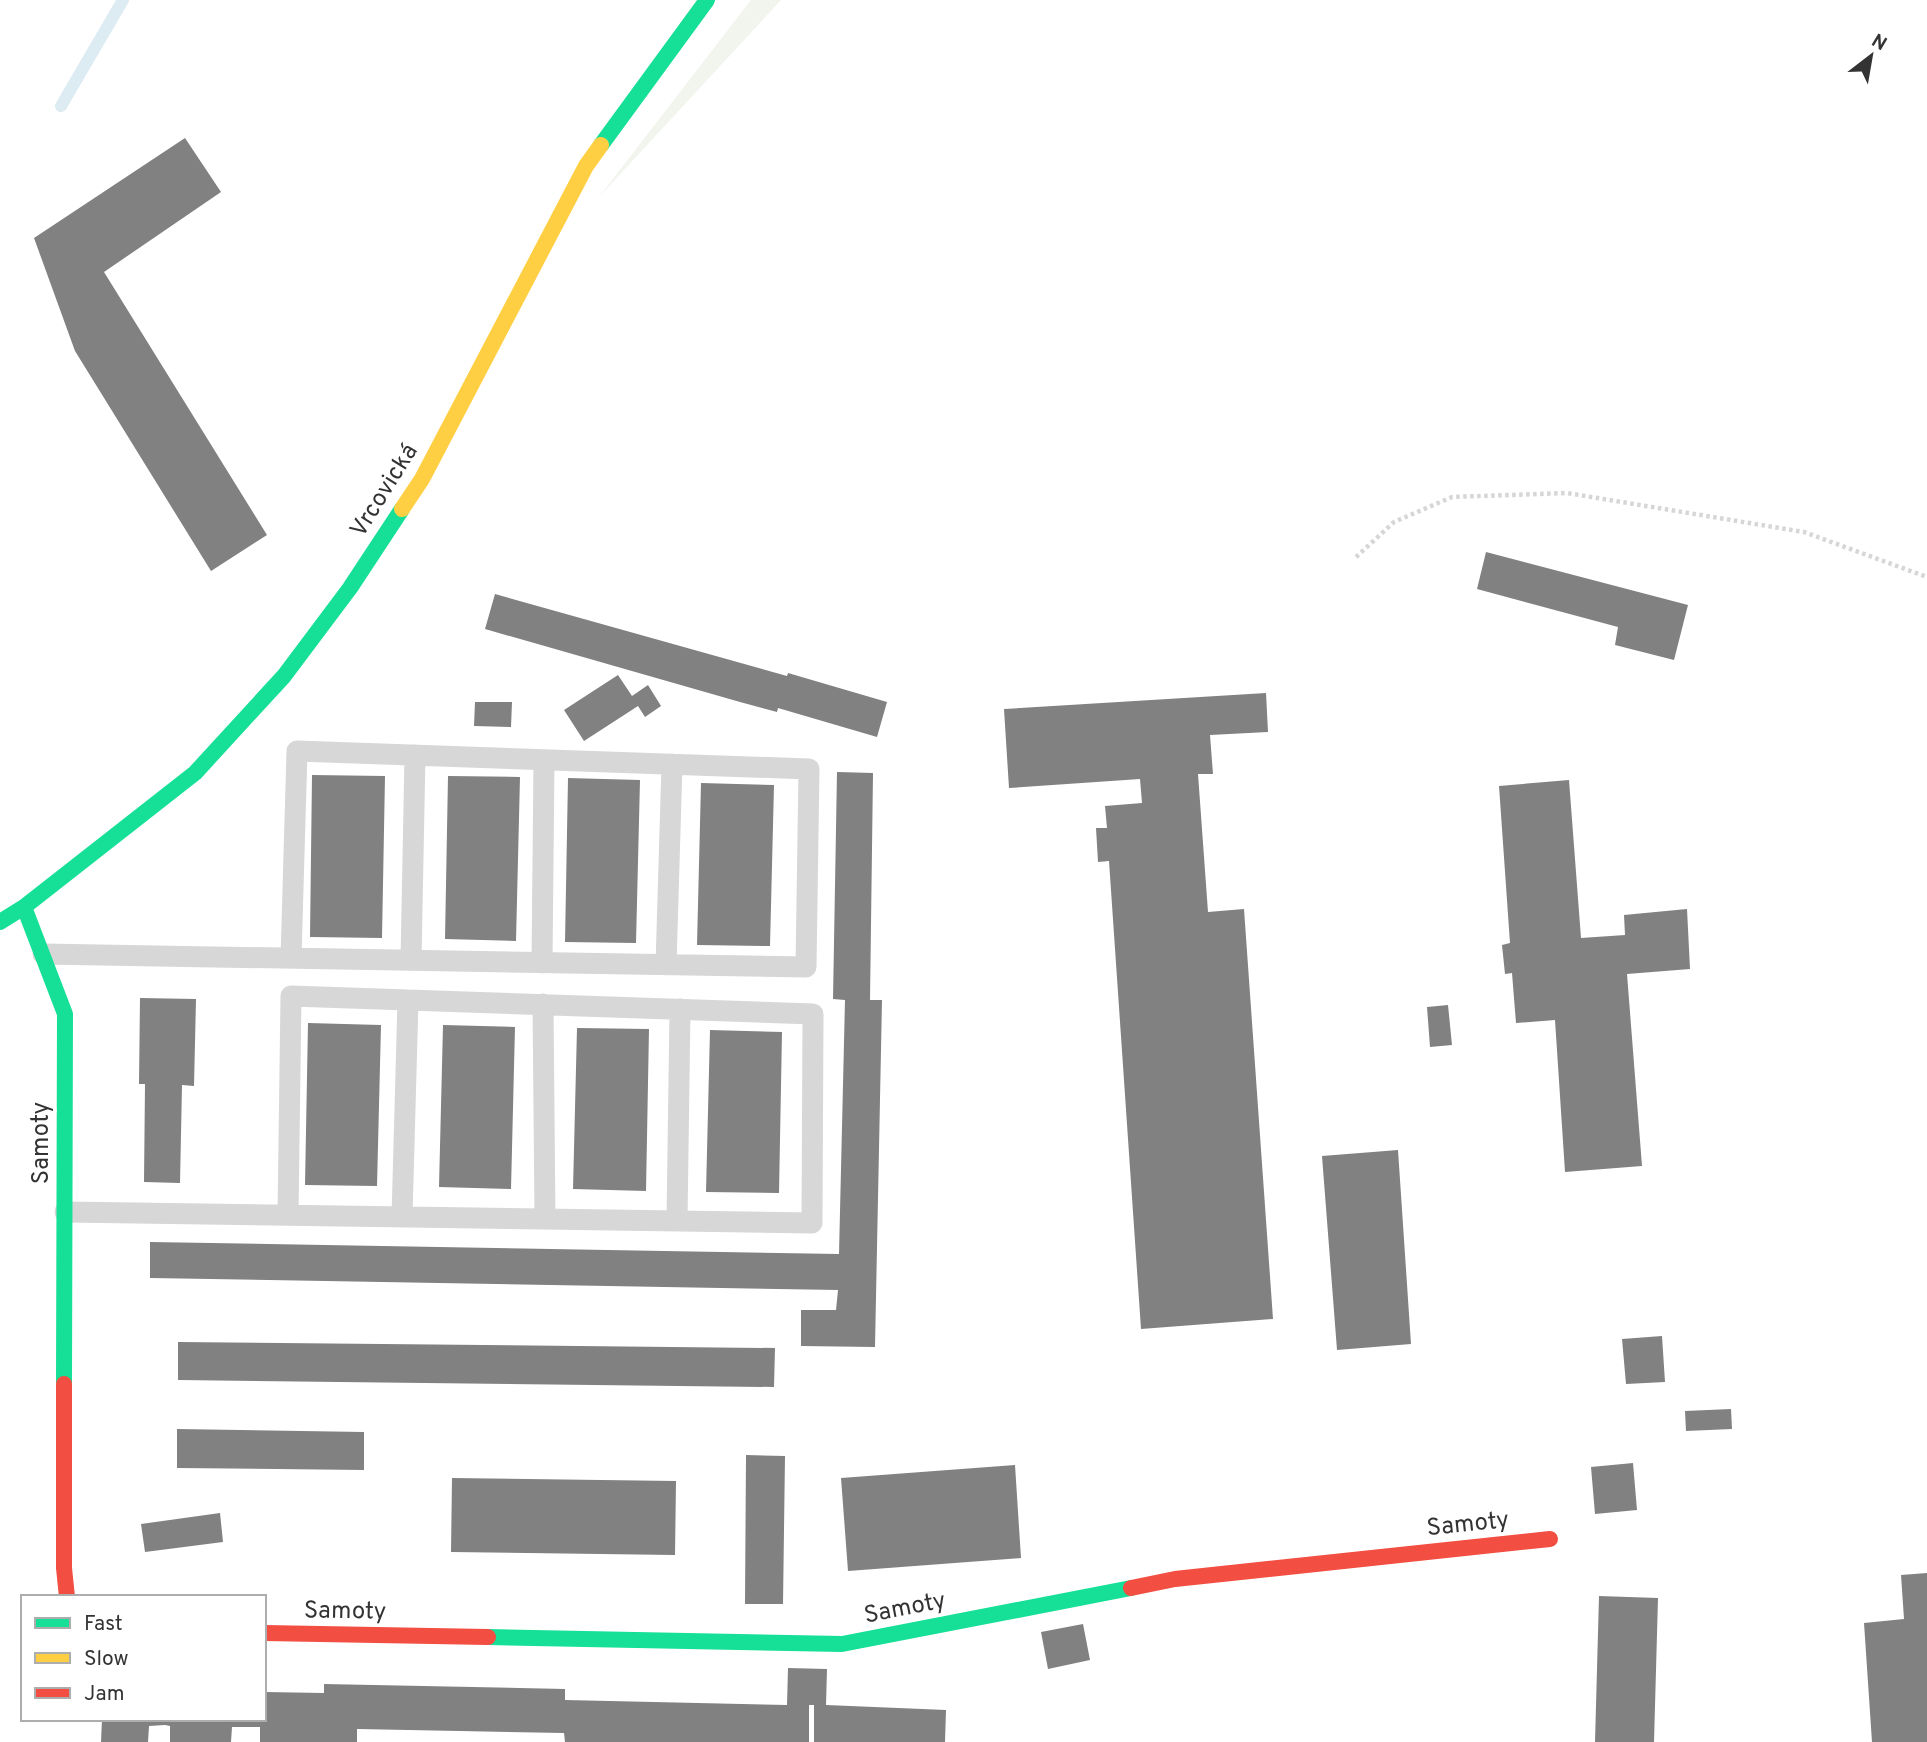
<svg xmlns="http://www.w3.org/2000/svg" width="1927" height="1742" font-family="Overpass,sans-serif">
<style>
.green{fill:#f1f5ed}
.lines{fill:none;stroke-linecap:round;stroke-linejoin:round}
.stream{stroke:#ddebf3;stroke-width:12}
.building{fill:#818181}
.path{stroke:#d6d6d6;stroke-width:4.5;stroke-dasharray:3.5 3.5;stroke-linecap:butt}
.lane{stroke:#d7d7d7;stroke-width:21}
.fast{stroke:#16e098;stroke-width:16}
.slow{stroke:#ffcf43;stroke-width:16}
.jam{stroke:#f24e42;stroke-width:16}
.labels{text-anchor:middle;dominant-baseline:central;stroke-width:7;stroke-linejoin:round;paint-order:stroke}
.street-label{font-size:24px;fill:#333;stroke:#fff}
</style>
<rect width="100%" height="100%" fill="#fff"/>
<path class="green" d="M751,0H781L599,197Z"/>
<g class="lines">
<path class="stream" d="M61,106L123,0"/>
</g>
<path class="building" d="M185,138L221,192L104,272L267,535L211,571L75,351L34,238Z
M1486,552L1688,605L1674,660L1615,645L1618,627L1477,589Z
M495,594L787,676L788,673L887,702L877,737L778,708L777,712L740,702L485,629Z
M618,675L632,696L648,685L661,706L645,717L638,706L584,741L564,710Z
M1266,693L1268,732L1210,735L1213,774H1198L1208,912L1244,909L1273,1319L1141,1329L1109,861L1098,862L1096,828H1107L1105,806L1142,803L1140,779L1009,788L1004,709Z
M475,702H512L511,727L474,726Z
M837,772L873,773L870,1000H882L875,1347L801,1346V1310H836L838,1290L150,1278V1242L839,1254L845,1000L833,999Z
M312,775L385,776L382,938L310,937Z
M448,776L520,777L516,941L445,939Z
M568,778L640,780L636,943L565,942Z
M1569,780L1581,938L1625,935L1624,915L1687,909L1690,969L1627,974L1642,1166L1565,1172L1555,1020L1516,1023L1512,973L1505,974L1502,945L1510,943L1499,786Z
M701,783L774,785L770,946L697,945Z
M140,998L196,999L194,1086L182,1085L180,1183L144,1182L145,1084H139Z
M1448,1005L1452,1045L1430,1047L1427,1007Z
M308,1023L381,1025L377,1186L305,1185Z
M443,1025L515,1027L511,1189L439,1187Z
M577,1028L649,1029L646,1191L573,1189Z
M710,1030L782,1032L779,1193L706,1192Z
M1398,1150L1411,1344L1337,1350L1322,1156Z
M1662,1336L1665,1382L1626,1384L1622,1339Z
M178,1342L775,1348L774,1387L178,1380Z
M1731,1409L1732,1429L1686,1431L1685,1411Z
M177,1429L364,1432V1470L177,1468Z
M746,1455L785,1456L783,1604H745Z
M1633,1463L1637,1510L1595,1514L1591,1467Z
M1015,1465L1021,1558L848,1571L841,1478Z
M452,1478L676,1481L675,1555L451,1552Z
M220,1513L223,1542L145,1552L141,1524Z
M1927,1573V1742H1872L1864,1623L1904,1619L1901,1575Z
M1599,1596L1658,1598L1654,1742H1595Z
M1083,1624L1090,1660L1048,1669L1041,1632Z
M788,1668L827,1669L826,1705L946,1710L945,1742H814V1705H809V1742H565L564,1733L357,1729V1742H260V1727H232L231,1742H170V1726L165,1725L149,1726L148,1742H101L102,1719H264V1692L324,1693V1684L565,1689V1700L787,1705Z"/>
<g class="lines">
<path class="path" d="M1356,557L1394,522L1452,497L1567,493L1804,532L1927,577"/>
<path class="lane" d="M43,954L806,967L809,769L297,751L291,958
M411,960L415,755
M542,963L544,760
M666,965L672,764
M543,1004L545,1219
M65,1212C314,1216 563,1220 812,1223L813,1014L291,996L288,1215
M402,1217L408,1000
M677,1221L680,1009"/>
<path class="fast" d="M601,145L707,0
M24,907L65,1014L64,1384
M0,922L24,907L195,773L284,676L350,588L402,509
M488,1637L842,1644L1131,1588"/>
<path class="slow" d="M402,509L422,479L586,166L601,145"/>
<path class="jam" d="M64,1384V1568L67,1597
M1131,1588L1175,1579L1550,1539
M264,1633L488,1637"/>
</g>
<g class="labels">
<g class="street-label">
<text transform="translate(385 491) rotate(-58)">Vrcovická</text>
<text transform="translate(42 1143) rotate(-90)">Samoty</text>
<text transform="translate(1468 1525) rotate(-6)">Samoty</text>
<text transform="translate(905 1609) rotate(-11)">Samoty</text>
<text transform="translate(345 1612) rotate(1)">Samoty</text>
</g>
</g>
<rect x="21" y="1595" width="245" height="126" fill="#ffffff" stroke="#adadad" stroke-width="2"/>
<rect x="35" y="1618" width="35" height="10" fill="#16e098" stroke="#adadad" stroke-width="2"/>
<text x="84" y="1630" font-size="21" fill="#333333">Fast</text>
<rect x="35" y="1653" width="35" height="10" fill="#ffcf43" stroke="#adadad" stroke-width="2"/>
<text x="84" y="1665" font-size="21" fill="#333333">Slow</text>
<rect x="35" y="1688" width="35" height="10" fill="#f24e42" stroke="#adadad" stroke-width="2"/>
<text x="84" y="1700" font-size="21" fill="#333333">Jam</text>
<g transform="translate(1871 56) rotate(31)" stroke="#ffffff" stroke-width="5" paint-order="stroke">
<path d="M0-5L12 26L0 18L-12 26Z" fill="#333333"/>
<text y="-10" font-size="19" font-weight="bold" text-anchor="middle" fill="#333333">N</text>
</g>
</svg>
